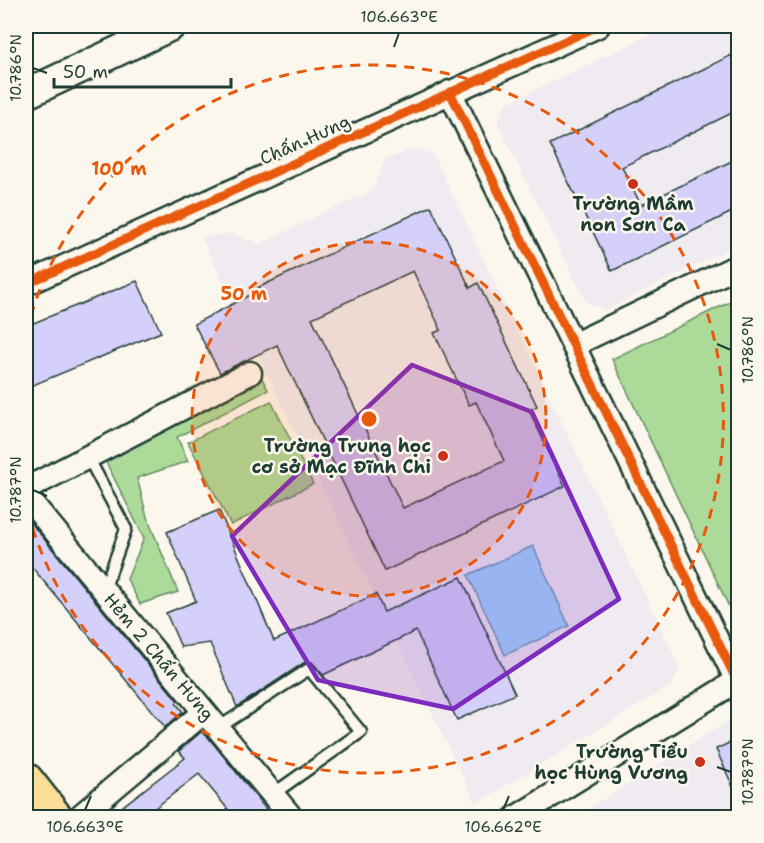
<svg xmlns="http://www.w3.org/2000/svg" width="764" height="843" font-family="'Shantell Sans',sans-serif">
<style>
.built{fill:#f0ebf0}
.green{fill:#abda99;stroke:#658c66;stroke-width:1.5}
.water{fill:#9fd8ff;stroke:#6c9aae;stroke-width:1.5}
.building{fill:#d5d0f9;stroke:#1f3d34;stroke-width:1.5;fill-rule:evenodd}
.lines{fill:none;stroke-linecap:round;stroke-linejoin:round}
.service-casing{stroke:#1f3d34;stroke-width:15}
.minor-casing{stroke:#1f3d34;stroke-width:27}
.tertiary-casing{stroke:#1f3d34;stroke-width:33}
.primary-casing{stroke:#1f3d34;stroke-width:38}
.service{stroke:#fbf7ec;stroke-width:10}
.minor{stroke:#fbf7ec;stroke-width:22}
.tertiary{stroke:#fbf7ec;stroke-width:28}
.primary{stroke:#fcde96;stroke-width:33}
.cycleway-casing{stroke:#fbf7ec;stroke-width:13}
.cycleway{stroke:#e8590c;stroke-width:9}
.marked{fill:#7b2cbf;fill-opacity:0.2;stroke:#7b2cbf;stroke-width:4.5;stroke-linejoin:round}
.ticks{fill:none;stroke:#1f3d34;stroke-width:2}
.ring{fill:none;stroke:#e8590c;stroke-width:3;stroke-dasharray:10 8}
.poi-dot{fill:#c8321e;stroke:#fbf7ec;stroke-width:2}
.labels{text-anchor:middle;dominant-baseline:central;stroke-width:5;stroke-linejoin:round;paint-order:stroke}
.street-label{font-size:18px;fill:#1f3d34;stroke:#fbf7ec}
.poi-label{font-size:18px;font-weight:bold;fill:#1f3d34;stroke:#fbf7ec;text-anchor:end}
.centre{fill:#e8590c;stroke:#fbf7ec;stroke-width:3}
.ring-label{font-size:18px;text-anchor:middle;font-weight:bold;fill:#e8590c;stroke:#fbf7ec;stroke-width:5;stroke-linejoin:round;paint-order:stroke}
.neatline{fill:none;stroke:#1f3d34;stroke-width:2}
.ticks-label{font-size:15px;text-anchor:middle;fill:#1f3d34}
</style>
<rect width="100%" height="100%" fill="#fbf7ec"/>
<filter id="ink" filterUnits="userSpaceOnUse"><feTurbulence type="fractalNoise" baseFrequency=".0167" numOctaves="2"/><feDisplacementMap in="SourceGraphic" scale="12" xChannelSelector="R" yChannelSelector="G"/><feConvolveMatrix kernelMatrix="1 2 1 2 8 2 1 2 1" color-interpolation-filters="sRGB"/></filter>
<g filter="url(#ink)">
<path class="built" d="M669,26H738V244L606,310L586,302L498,124L505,104Z
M414,148L433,154L680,668L672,685L476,804L201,237L232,233L259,244L373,190L385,160Z
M738,715V817H591L586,810Z"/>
<path class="green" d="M738,298V626L612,359Z
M262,378L268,390L177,437L188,461L137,478L147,517L178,592L140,604L127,579L144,538L105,460Z
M271,401L313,484L231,525L188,442Z"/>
<path class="water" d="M533,546L569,626L505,655L468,575Z"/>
<path class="building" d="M738,52V110L622,167L641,205L738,158V209L612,271L550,144Z
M431,206L470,288L478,283L537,406L529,410L565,486L385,571L277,345L220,373L194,324L252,294L251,291ZM413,271L441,330L434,333L469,405L476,402L504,461L403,508L312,318Z
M137,281L161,332L26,388V326Z
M219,510L274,641L376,594L384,612L461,577L515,694L457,720L416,631L323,675L312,662H305L237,707L210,643L181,647L166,613L196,601L167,532Z
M26,517L178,701L176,703L183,712L165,727L26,560Z
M201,732L208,737L273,818H235L199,774L142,818H132L123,806L185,758L179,751Z
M738,739V798L716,749Z"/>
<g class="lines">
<g class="service-casing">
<path id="service" d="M88,457L126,529L104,590
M218,728L309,669L361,732L273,794"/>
</g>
<g class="minor-casing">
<path id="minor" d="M450,92L737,681
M26,284L598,26
M573,345L738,266
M26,489L250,373
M26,496L292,818
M78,818L204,712
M515,818L738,680"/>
</g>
<g class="tertiary-casing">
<path id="tertiary" d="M26,94L171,26"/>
</g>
<g class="primary-casing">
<path id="primary" d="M26,780L56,818"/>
</g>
<use href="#service" class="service"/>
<use href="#minor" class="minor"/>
<use href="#tertiary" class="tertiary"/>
<use href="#primary" class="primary"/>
<g class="cycleway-casing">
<path id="cycleway" d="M450,92L737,681
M26,284L598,26"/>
</g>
<use href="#cycleway" class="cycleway"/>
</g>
</g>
<path class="marked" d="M412,365L532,412L619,599L453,709L318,680L232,536Z"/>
<path class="ticks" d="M394,47L399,33M33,68L47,73M717,344L731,350M33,490L47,496M717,767L731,772M85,810L91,796M503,810L509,796"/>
<circle cx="369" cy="419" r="177" fill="#e8590c" fill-opacity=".12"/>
<g class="ring">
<circle cx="369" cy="419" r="177"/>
<path d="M26 333A354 354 0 1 1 26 505"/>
</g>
<g class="poi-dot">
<circle cx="633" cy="184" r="6"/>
<circle cx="443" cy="456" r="6"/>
<circle cx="700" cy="762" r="6"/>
</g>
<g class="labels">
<g class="street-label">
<text transform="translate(305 140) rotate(-24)">Chấn Hưng</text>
<text transform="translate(159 657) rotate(50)">Hẻm 2 Chấn Hưng</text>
</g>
<g class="poi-label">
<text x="633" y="204" text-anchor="middle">Trường Mầm<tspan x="633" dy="21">non Sơn Ca</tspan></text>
<text x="431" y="446">Trường Trung học<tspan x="431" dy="21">cơ sở Mạc Đĩnh Chi</tspan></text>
<text x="688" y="752">Trường Tiểu<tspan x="688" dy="21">học Hùng Vương</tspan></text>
</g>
</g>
<circle cx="369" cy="419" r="9" class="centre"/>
<g class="ring-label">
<text x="119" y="175">100 m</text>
<text x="244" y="300">50 m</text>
</g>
<rect width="764" height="843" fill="none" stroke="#fbf7ec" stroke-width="66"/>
<path d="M54 78v9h177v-9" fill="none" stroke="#1f3d34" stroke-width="3"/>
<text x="63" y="78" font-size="18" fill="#1f3d34" stroke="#fbf7ec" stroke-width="4.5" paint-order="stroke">50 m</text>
<rect x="33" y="33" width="698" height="777" class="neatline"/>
<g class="ticks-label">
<text x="399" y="22">106.663°E</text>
<text transform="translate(16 68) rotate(-90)" y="5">10.786°N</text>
<text transform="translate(748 350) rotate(-90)" y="5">10.786°N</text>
<text transform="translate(16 490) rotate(-90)" y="5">10.787°N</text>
<text transform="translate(748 772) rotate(-90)" y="5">10.787°N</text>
<text x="85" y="832">106.663°E</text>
<text x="503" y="832">106.662°E</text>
</g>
</svg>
